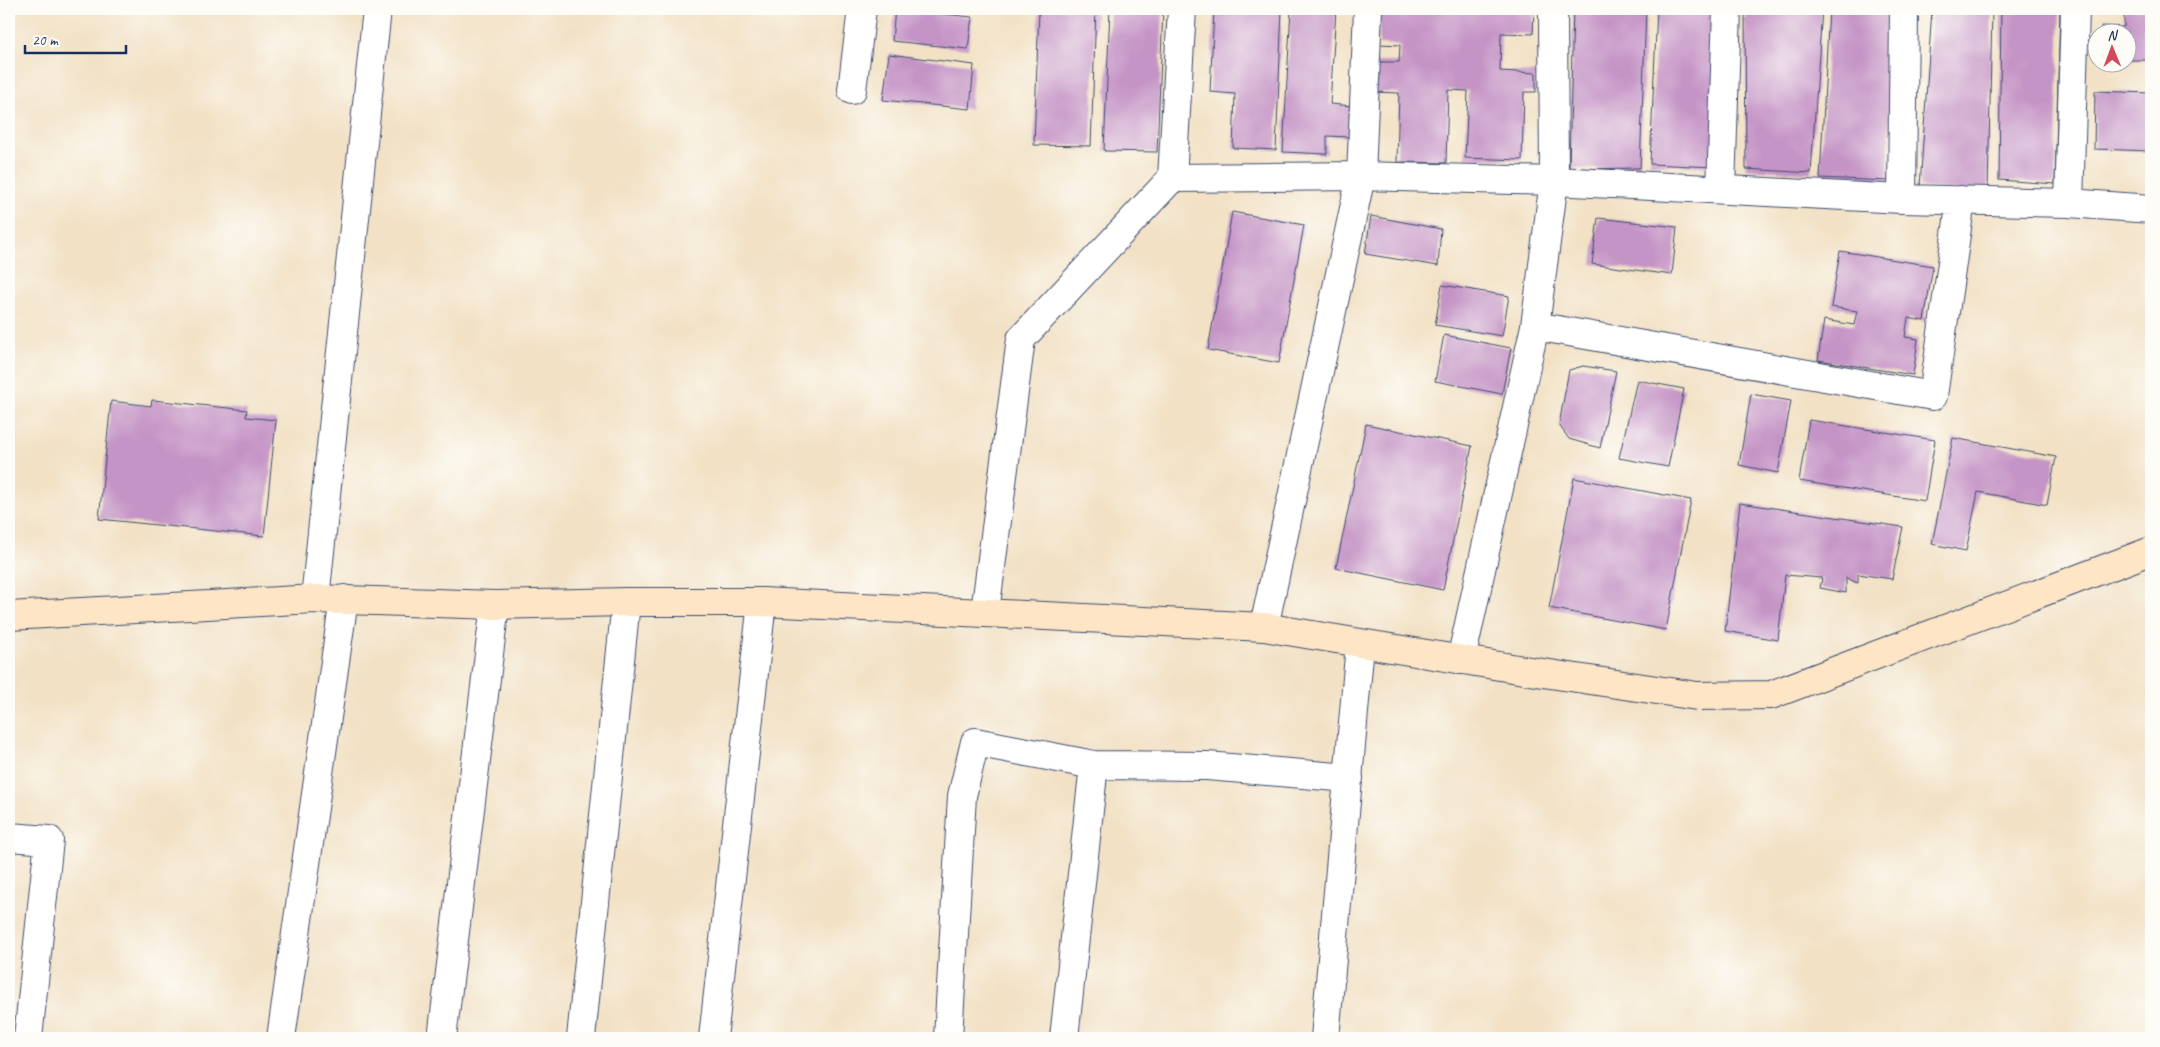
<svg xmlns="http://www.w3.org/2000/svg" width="2160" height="1047" font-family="Caveat,sans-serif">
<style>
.building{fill:#c594c6}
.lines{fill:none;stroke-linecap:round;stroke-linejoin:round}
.minor-casing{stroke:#3b4a6d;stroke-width:30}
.secondary-casing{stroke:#3b4a6d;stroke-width:30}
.minor{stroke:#fff;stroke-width:28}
.secondary{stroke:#fde5c5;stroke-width:28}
</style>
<rect width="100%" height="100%" fill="#fdfcf7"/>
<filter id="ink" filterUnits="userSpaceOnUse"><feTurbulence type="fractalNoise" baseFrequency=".02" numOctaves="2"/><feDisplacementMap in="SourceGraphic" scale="10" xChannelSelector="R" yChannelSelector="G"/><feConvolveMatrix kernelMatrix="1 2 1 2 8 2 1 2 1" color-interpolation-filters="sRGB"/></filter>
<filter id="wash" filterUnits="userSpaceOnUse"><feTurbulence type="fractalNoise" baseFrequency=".0096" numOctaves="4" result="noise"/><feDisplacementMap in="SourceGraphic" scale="20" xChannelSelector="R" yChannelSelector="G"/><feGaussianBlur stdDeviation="1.12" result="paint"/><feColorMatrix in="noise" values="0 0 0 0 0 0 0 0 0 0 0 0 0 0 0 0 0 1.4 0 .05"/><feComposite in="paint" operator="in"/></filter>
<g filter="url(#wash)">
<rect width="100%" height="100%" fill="#f2e1c5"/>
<g id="blocks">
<path class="building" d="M895,9L972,17L968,49L892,41Z
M1039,9H1096L1091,146L1034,145Z
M1110,9H1163L1157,152L1104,151Z
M1214,9H1282L1276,150L1233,148L1235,94L1210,92Z
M1291,9H1336L1330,104L1353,106L1351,137L1327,136V154L1283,152Z
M1380,9H1534L1533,34L1501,33L1500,71L1536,73V92H1524L1522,160L1465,158L1468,91L1448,90L1446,163L1397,162L1399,93L1373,92L1374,62H1399L1400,45L1379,44Z
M1573,9H1646L1640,168L1569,169Z
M1657,9H1719L1714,167L1650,164Z
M1745,9H1822L1811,173L1746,169Z
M1829,9H1893L1888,181L1820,178Z
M1932,9H1992L1988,192L1920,187Z
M2001,9H2060L2055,184L1999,180Z
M2124,9H2151V60H2128V32H2101V26L2124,27Z
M889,54L974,65L970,109L883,100Z
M2095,91L2151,93V151L2094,149Z
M1232,212L1304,225L1279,363L1208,350Z
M1371,216L1441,229L1438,266L1365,254Z
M1598,218L1677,227L1672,275L1592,264Z
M1840,251L1933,266L1924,321L1908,318L1905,337L1918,339L1913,375L1818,360L1824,320L1854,325L1857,311L1831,307Z
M1442,285L1509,296L1502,336L1435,325Z
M1444,335L1511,348L1502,394L1435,381Z
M1583,366L1616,371L1600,448L1569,439L1559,425L1569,370Z
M1637,380L1684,389L1668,467L1619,458Z
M1751,394L1791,401L1778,473L1739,465Z
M152,400L247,410L246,417L276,420L264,536L99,519L111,401L151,406Z
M1809,420L1935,440L1925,501L1799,481Z
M1366,424L1472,446L1443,590L1336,568Z
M1953,438L2056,457L2047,505L1978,492L1966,551L1932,544Z
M1574,478L1691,500L1666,630L1549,608Z
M1740,503L1903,527L1892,579L1858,574V583L1846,578V593L1820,588L1822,578L1785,575L1778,640L1725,631Z"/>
</g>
</g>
<g filter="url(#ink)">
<use href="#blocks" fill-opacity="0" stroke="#3b4a6d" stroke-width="1"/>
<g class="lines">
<g class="minor-casing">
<path id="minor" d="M852,90L862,9
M1172,178L1182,9
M1721,189L1727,9
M1902,199L1904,9
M2069,203L2075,9
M1535,326L1933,396L1961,200
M315,599L377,9
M985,612L1021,339L1172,178L1361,176L1554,181L1902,199L2069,203L2151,209
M1264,627L1361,176L1368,9
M1461,660L1535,326L1554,181L1553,9
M9,837L49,840L28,1038
M281,1038L344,599
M442,1038L495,605
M581,1038L626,602
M713,1038L762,602
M948,1038L962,796L975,742L1094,765L1207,766L1349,778
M1064,1038L1094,765
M1325,1038L1360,644"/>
</g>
<g class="secondary-casing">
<path id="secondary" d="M9,616L315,599L495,605L626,602H762L1264,627L1530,671L1697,696L1771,695L2151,551"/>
</g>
<use href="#minor" class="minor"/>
<use href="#secondary" class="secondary"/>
</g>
</g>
<rect width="2160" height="1047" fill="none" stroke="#fdfcf7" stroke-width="30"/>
<g transform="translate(2112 48) rotate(359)"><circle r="24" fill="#fdfcf7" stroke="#a3aaba"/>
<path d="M0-4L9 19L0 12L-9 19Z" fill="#d1495b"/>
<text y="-8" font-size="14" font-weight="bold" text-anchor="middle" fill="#1b2f5e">N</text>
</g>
<path d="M25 45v8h101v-8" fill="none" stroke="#1b2f5e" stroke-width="2.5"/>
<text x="32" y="45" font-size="15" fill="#1b2f5e" stroke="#fdfcf7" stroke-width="4" paint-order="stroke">20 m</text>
</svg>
